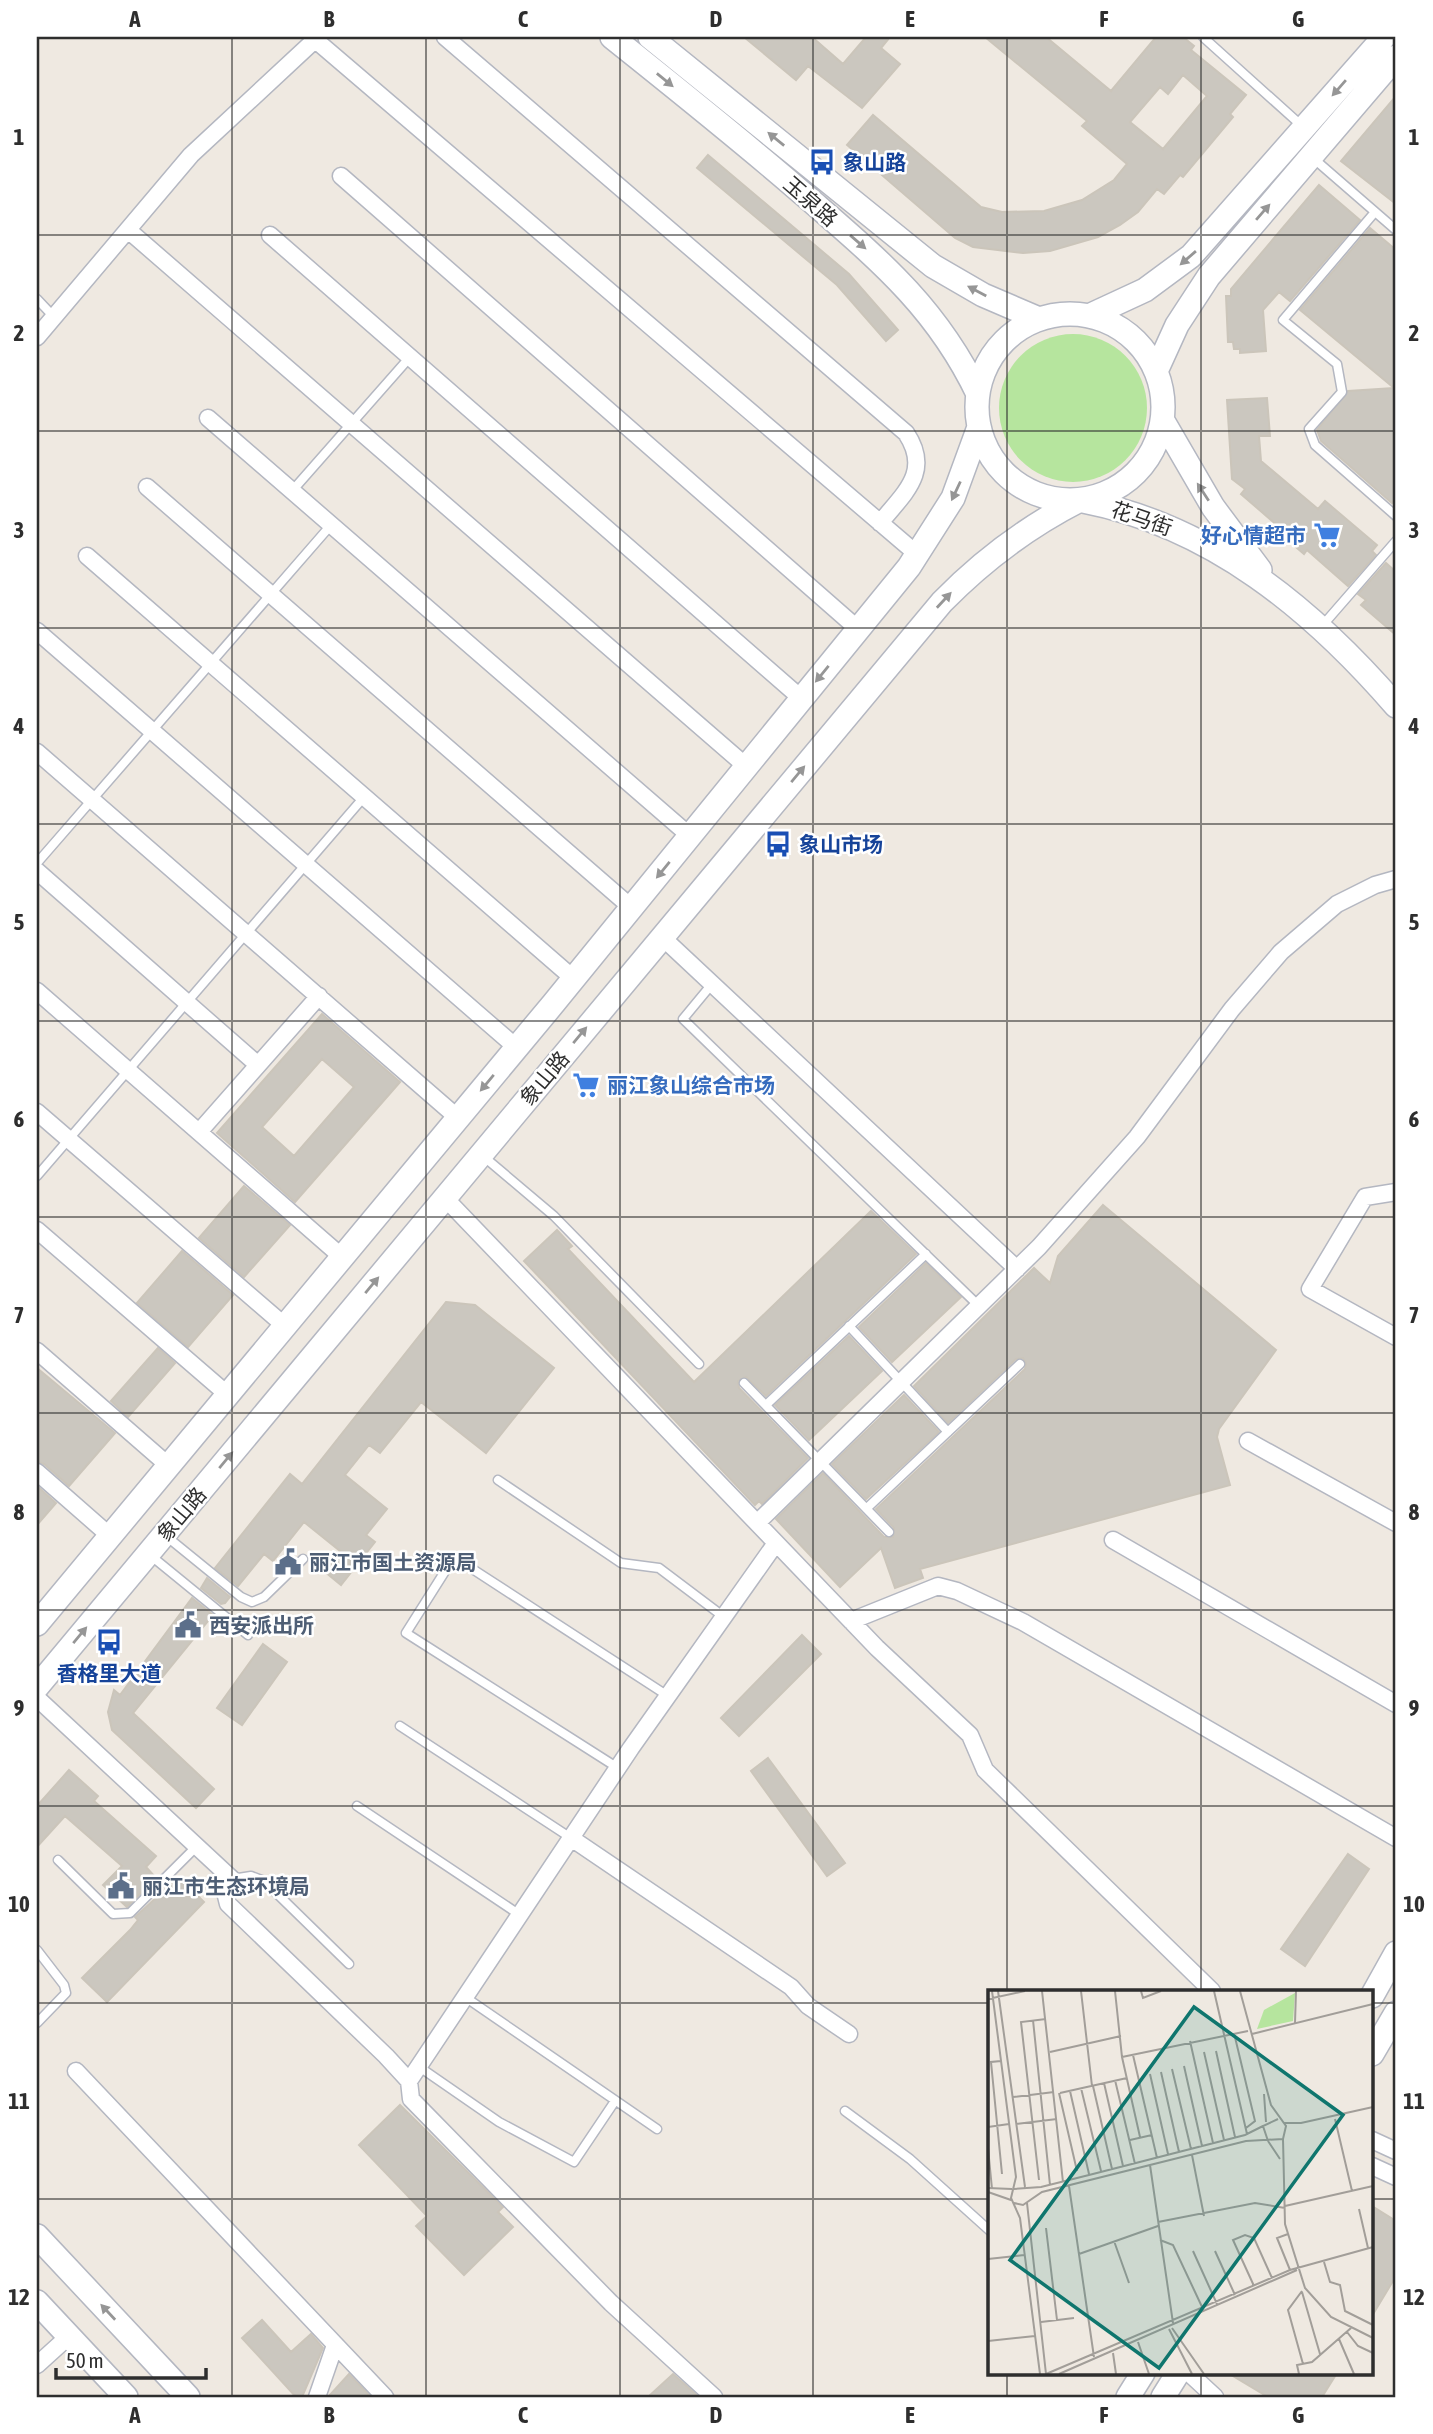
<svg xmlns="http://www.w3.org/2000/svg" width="1433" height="2434" font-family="'Asap Condensed','Noto Sans SC',sans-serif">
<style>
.green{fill:#b6e59e}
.building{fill:#cbc7bf;stroke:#cbc5ba;stroke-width:2;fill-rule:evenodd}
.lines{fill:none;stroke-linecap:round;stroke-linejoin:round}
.lane-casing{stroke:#b4b7c1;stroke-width:11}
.street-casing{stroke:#b4b7c1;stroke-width:19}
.secondary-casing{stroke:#b4b7c1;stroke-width:26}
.lane{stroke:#fff;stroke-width:8}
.street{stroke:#fff;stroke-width:16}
.secondary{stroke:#fff;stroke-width:23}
.oneway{fill:#969696}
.grid{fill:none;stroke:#2e2e2e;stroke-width:2;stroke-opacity:0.55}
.labels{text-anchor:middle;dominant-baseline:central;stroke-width:5;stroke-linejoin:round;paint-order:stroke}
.transit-label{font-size:21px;font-weight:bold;fill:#164399;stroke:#fff;text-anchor:start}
.street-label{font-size:21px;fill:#2e2e2e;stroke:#fff}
.shop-label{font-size:21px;font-weight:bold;fill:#366cbe;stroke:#fff;text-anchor:end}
.service-label{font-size:21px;font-weight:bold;fill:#4e5e75;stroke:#fff;text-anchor:start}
.inset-road{fill:none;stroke:#a29e99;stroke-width:2}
.view{fill:#0f766e;fill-opacity:0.15;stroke:#0f766e;stroke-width:3.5}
.inset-edge{fill:none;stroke:#2e2e2e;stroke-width:3.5}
.neatline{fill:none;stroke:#2e2e2e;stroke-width:2.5}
.grid-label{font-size:23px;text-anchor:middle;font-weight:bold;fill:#2e2e2e}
</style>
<rect width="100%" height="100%" fill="#efe9e1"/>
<path class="green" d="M999 408a74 74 0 1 1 148 0a74 74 0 1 1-148 0Z"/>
<path class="building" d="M744,37H812L843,64L866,37H890L881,48L900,64L862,108L808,66L796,80Z
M985,37H1046L1111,91L1156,37H1183L1194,46L1191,50L1246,95L1230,114L1233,117L1183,177L1180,175L1164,194L1157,189L1138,212L1120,225L1098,237L1050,251L1023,253L973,247L955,238L847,145L873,115L981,207L1002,212L1044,211L1082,200L1114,180L1127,164L1082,126L1087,121ZM1183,75L1207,96L1163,149L1130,122L1160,87L1168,94Z
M1396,96V204L1341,161Z
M708,155L849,274L898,330L886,341L837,285L697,168Z
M1319,185L1360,220L1290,301L1279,292L1263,310L1266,351L1240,353V349H1234L1233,342H1228L1226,296H1231V289Z
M1370,228L1396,250V498L1392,503L1321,441L1317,430L1348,391L1394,388L1300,310Z
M1267,398L1270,436H1259L1261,461L1318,509L1325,501L1377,545L1372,551L1376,555L1348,586L1307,550L1304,554L1276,530L1279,527L1241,494L1245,489L1232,479L1227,400Z
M1386,563L1396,572V635L1361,605L1366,600L1358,594Z
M322,1014L400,1082L295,1202L217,1133ZM322,1059L354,1087L294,1156L262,1127Z
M244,1186L290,1225L244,1277L199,1238Z
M1103,1205L1276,1350L1219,1429L1217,1437L1230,1485L920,1569L923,1578L895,1588L881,1548L840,1587L776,1519L823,1473L884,1537H893L894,1528L876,1509L1025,1369L1026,1363L1023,1358L1016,1359L948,1423L914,1386L1034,1268L1050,1283L1058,1256Z
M871,1211L916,1254L766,1396L746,1377L738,1381L739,1388L808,1458L762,1504L759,1501L755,1505L524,1261L557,1230L572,1246L568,1249L694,1382Z
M182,1251L233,1295L188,1347L137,1303Z
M926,1263L961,1297L892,1362L859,1327Z
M446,1302L475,1305L554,1368L486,1453L421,1402L380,1453L369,1445L345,1475L387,1509L366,1535L375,1542L341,1585L324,1571L340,1551L304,1522L273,1561L264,1554L238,1586L215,1568L290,1474L302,1484Z
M849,1336L882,1371L809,1440L775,1405Z
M158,1348L175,1363L128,1417L111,1401Z
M37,1368L115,1433L69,1486L44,1464L37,1462Z
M904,1395L939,1432L866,1499L832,1464Z
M37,1486L56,1503L37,1525Z
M207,1578L230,1597L225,1603L221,1604L201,1588Z
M192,1598L213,1615L133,1713L214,1789L196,1808L112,1730L108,1712L114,1690L120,1695Z
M802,1635L821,1654L739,1736L721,1718Z
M263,1644L287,1662L242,1725L217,1708Z
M768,1758L845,1863L827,1876L751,1771Z
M69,1770L98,1796L94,1801L156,1856L146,1867L156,1878L127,1907L103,1885L122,1866L65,1816L37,1847V1806Z
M1348,1854L1369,1869L1305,1966L1281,1949Z
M179,1877L204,1902L107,2002L82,1978L130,1930L138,1920L135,1917Z
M400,2105L503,2207L498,2212L513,2227L464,2275L416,2226L427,2216L359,2145Z
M1372,2206L1396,2221V2276L1372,2316Z
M262,2320L291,2352L311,2334L323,2348L302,2397H296L242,2338Z
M1228,2373H1337L1322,2397H1268Z
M349,2374L371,2397H328Z
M673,2374L699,2397H648Z"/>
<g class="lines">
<g class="lane-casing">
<path id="lane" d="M1203,37L1302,126
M1313,158L1396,230
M1375,212L1283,320L1337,364L1342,392L1309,429L1315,445L1396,516
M37,299L54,317
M292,491L410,357
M1322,626L1396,541
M37,863L331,525
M712,984L683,1019L979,1306
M483,1156L554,1216L699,1364
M37,1176L364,797
M849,1326L948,1432
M744,1383L889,1532
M766,1405L926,1254
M498,1480L621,1563L659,1568L724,1617
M867,1508L1020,1364
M166,1536L241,1597L252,1602L264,1597L303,1559
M150,1555L248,1635
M400,1726L571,1838
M618,1768L406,1633L454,1557L668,1696
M357,1806L520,1915
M58,1860L113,1914L130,1913L197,1846
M232,1879L251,1876L264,1881L349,1964
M37,1950L64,1985L66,1993L37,2023
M465,1997L657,2129
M418,2066L499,2122L574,2162L615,2101
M845,2111L910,2159L990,2231"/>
</g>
<g class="street-casing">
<path id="street" d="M312,37L918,555
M445,37L906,433C932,472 904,493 880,523
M341,176L858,629
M128,230L747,767
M270,235L802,699
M37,337L191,155L318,37
M208,418L690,836
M147,487L632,908
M87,556L574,979
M37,631L517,1048
M37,752L458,1118
M37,871L258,1065
M662,937L1017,1269
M37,991L342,1257
M37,1112L285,1326
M199,1132L319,996
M1396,1192L1365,1197L1310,1289L1396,1337
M445,1198L877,1648L970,1735L985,1770L1212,1991
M37,1230L228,1395
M37,1351L169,1466
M1248,1441L1396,1523
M37,1472L110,1536
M757,1523L1039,1247L1137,1137L1232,1009L1281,952L1337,904L1375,885L1396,879
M1113,1540L1396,1704
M851,1621L938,1586L957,1591L1023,1622L1396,1838
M37,1698L232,1879L225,1892L228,1904L386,2056L409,2081L411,2099L611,2303L714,2397
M571,1838L791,1987L808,2006L849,2034
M76,2071L385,2397
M409,2081L631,1748L776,1543
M1372,2140L1396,2151
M1372,2166L1396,2177
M37,2365L69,2336
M1189,2373L1215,2397
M317,2397L335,2345"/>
</g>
<g class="secondary-casing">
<path id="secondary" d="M612,37C678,90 745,143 809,199C879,260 937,308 978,394
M650,37L933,266L983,295L1039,319
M977 407a93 93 0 1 1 186 0a93 93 0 1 1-186 0Z
M1091,315L1145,290L1191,256L1384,37
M1157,369L1177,325L1209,276L1396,57
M1163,421L1213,507L1260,570
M1083,501C1212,526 1312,609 1396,706
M37,1624L553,1004L909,567L953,498L979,427
M37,1687L942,602C983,560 1027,527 1080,500
M1372,1996L1396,1953
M1372,2054L1396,2013
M37,2236L188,2397
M37,2302L126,2397
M1128,2397L1143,2373
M1163,2397L1178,2373"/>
</g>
<use href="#lane" class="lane"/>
<use href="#street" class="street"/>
<use href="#secondary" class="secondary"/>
</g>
<defs><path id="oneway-solid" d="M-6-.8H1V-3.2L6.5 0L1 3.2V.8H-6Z" transform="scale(1.75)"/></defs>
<g class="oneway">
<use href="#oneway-solid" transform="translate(665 80) rotate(39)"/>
<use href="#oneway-solid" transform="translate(1339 88) rotate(131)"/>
<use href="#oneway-solid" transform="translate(776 139) rotate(-141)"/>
<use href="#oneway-solid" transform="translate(1263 212) rotate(-49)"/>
<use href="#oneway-solid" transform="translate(858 242) rotate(41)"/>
<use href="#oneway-solid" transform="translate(1188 258) rotate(139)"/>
<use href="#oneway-solid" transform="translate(977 291) rotate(-152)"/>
<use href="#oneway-solid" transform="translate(956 491) rotate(115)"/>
<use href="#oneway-solid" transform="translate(1203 492) rotate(-123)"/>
<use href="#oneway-solid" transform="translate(944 600) rotate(-47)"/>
<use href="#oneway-solid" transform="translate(822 674) rotate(129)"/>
<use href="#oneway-solid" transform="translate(798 774) rotate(-50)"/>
<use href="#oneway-solid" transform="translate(663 870) rotate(129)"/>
<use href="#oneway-solid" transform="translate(580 1035) rotate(-50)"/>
<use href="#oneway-solid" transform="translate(487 1083) rotate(130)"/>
<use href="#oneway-solid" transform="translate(372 1285) rotate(-50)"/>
<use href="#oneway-solid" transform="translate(226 1460) rotate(-50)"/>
<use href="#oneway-solid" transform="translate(80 1635) rotate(-50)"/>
<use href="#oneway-solid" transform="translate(108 2312) rotate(-133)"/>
</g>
<path class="grid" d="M232,37V2397M426,37V2397M620,37V2397M813,37V2397M1007,37V1991M1201,37V1991M37,235H1396M37,431H1396M37,628H1396M37,824H1396M37,1021H1396M37,1217H1396M37,1413H1396M37,1610H1396M37,1806H1396M37,2003H990M1372,2003H1396M37,2199H990M1372,2199H1396M1007,2373V2397M1201,2373V2397"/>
<defs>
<g id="bus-bare" transform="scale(2.1)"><path d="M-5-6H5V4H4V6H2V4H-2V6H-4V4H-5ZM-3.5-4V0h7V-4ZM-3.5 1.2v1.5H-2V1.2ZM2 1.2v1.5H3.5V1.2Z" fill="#1a4fb4" stroke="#fff" stroke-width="2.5" paint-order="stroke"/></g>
<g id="supermarket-bare" transform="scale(2.1)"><path d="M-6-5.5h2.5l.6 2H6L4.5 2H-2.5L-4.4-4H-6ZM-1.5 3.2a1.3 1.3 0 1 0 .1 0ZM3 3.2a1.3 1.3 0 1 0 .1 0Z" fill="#3f7fe0" stroke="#fff" stroke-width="2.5" paint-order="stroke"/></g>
<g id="civic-bare" transform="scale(2.1)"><path d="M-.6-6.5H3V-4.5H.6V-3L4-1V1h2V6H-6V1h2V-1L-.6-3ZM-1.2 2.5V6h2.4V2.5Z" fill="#5c6f8a" stroke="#fff" stroke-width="2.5" paint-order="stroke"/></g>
</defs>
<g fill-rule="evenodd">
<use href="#bus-bare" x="822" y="162"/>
<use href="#supermarket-bare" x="1327" y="535"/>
<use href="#bus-bare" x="778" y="844"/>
<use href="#supermarket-bare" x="586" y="1085"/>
<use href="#civic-bare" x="288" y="1562"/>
<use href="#civic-bare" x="188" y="1625"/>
<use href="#bus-bare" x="109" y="1642"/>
<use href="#civic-bare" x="121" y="1886"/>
</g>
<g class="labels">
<g class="transit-label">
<text x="843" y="162">象山路</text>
<text x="799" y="844">象山市场</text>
<text x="109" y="1673" text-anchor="middle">香格里大道</text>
</g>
<g class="street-label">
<text transform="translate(811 201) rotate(41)">玉泉路</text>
<text transform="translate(1142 518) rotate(19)">花马街</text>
<text transform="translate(544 1078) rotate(-50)">象山路</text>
<text transform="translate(181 1514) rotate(-50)">象山路</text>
</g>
<g class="shop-label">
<text x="1306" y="535">好心情超市</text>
<text x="607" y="1085" text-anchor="start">丽江象山综合市场</text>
</g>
<g class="service-label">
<text x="309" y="1562">丽江市国土资源局</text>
<text x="209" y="1625">西安派出所</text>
<text x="142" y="1886">丽江市生态环境局</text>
</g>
</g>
<g transform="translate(988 1990)">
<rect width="385" height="385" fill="#efe9e1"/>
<path d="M307,3L305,31L269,39L276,20Z" fill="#b6e59e"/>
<path class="inset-road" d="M4,1L28,187L23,208L32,228L52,384M10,1L37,197M54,1L75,192M93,1L104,96M127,1L134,67L152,147M153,1L155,8L173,1M226,1L259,144M0,9L37,1M45,30L62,195M307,33L308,1M246,43L267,131L258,138M264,44L385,14M202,51L225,153M228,61L247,147M62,62L133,46M216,62L236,150M145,65L169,168M134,67L260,41M13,71L3,72L14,184M196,76L214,156M184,79L203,159M173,82L191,162M162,84L180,164M127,90L147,174M116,93L135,176M105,96L124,179M93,98L113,181M82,101L101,184M71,103L89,181M72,103L139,88M276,104L278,132M25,107L66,102M347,129L364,201M296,133H313L385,117M28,134L69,129M0,137L21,134M295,149L297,234L317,298L343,327L385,348M142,150L164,145M280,151L292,169M280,151L275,136L290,129M0,158L4,199M204,165L216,226M162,175L185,333M51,190L33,32L58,29M81,196L106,367M0,198L24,199M26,199L53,197L101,185L257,145L275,136M0,202L23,210M26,213L35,215L54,202L258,151L295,149L298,136L283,115L252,1M39,213L58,384M297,216L385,196M371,219L380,258M170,232L267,213L297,218M58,238L69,330M300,244L289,248L302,280M172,250L185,255L215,319M126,251L141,293M205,261L229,314M227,261L247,305M91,264L170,236M0,269L36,265M336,272L342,292L352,295L357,321L385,335M266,296L245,250L257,245L266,248L284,288M314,301L300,320L315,374M314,302L332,364M53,332L86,328M184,338L216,384M181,339L204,384M359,342L370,356L385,363M351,349L366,384M0,351L47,346M150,352L161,384M125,363L128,384M58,384L302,280L385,257M71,384L309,280M311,384L309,375L324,372L363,338"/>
<path class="view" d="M206,17L355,125L171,378L22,270Z"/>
<rect width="385" height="385" class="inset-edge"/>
</g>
<rect width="1433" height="2434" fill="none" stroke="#ffffff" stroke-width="77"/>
<path d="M56 2368v10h150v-10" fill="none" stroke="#2e2e2e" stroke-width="3.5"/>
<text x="66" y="2368" font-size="21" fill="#2e2e2e" stroke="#ffffff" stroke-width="5" paint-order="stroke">50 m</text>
<rect x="38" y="38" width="1356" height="2358" class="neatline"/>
<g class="grid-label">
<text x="135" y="27">A</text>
<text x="329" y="27">B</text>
<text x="523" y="27">C</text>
<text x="716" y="27">D</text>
<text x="910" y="27">E</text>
<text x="1104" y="27">F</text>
<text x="1298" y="27">G</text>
<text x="19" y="145">1</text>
<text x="1414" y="145">1</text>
<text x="19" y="341">2</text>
<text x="1414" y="341">2</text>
<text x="19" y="538">3</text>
<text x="1414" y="538">3</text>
<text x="19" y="734">4</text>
<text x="1414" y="734">4</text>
<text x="19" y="930">5</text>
<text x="1414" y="930">5</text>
<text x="19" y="1127">6</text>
<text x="1414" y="1127">6</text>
<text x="19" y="1323">7</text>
<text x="1414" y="1323">7</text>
<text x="19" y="1520">8</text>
<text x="1414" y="1520">8</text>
<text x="19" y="1716">9</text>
<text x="1414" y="1716">9</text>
<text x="19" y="1912">10</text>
<text x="1414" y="1912">10</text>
<text x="19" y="2109">11</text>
<text x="1414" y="2109">11</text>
<text x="19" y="2305">12</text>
<text x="1414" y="2305">12</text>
<text x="135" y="2423">A</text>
<text x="329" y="2423">B</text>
<text x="523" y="2423">C</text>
<text x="716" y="2423">D</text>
<text x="910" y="2423">E</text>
<text x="1104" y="2423">F</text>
<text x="1298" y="2423">G</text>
</g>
</svg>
